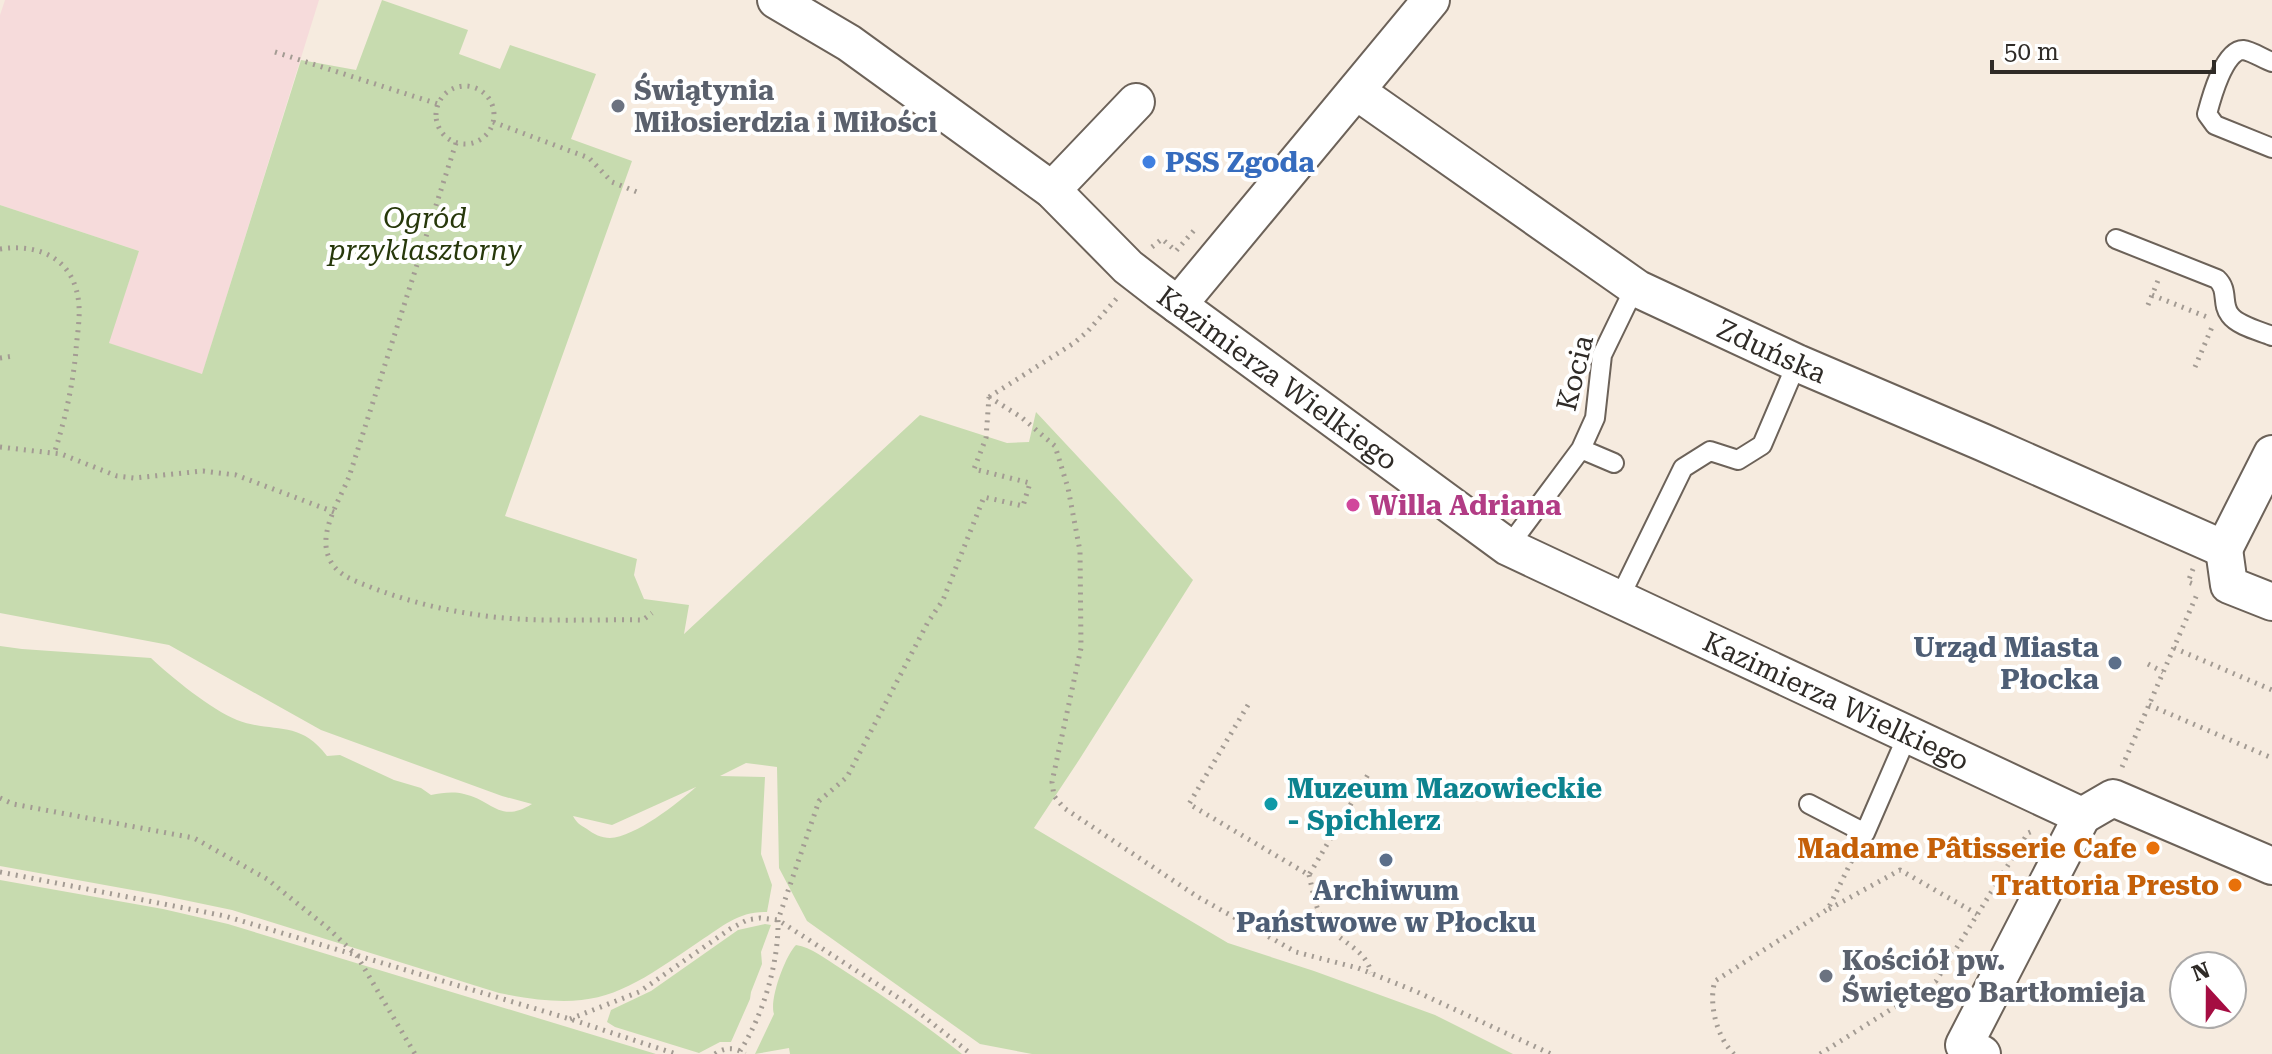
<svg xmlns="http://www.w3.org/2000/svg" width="2272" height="1054" font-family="'Roboto Serif',serif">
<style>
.commercial{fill:#f6dbdb}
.green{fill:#c7dbaf;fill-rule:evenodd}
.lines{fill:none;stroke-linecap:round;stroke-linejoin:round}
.lane-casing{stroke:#6c6259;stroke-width:22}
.street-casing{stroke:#6c6259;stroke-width:40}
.path{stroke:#a39b93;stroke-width:5;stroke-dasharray:2 6;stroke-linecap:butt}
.lane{stroke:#fff;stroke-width:18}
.street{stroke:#fff;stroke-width:36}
.worship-dot{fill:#6b7280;stroke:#fff;stroke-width:3}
.shop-dot{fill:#3f7fe0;stroke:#fff;stroke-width:3}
.hotel-dot{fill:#d1479c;stroke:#fff;stroke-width:3}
.service-dot{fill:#5c6f8a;stroke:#fff;stroke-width:3}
.culture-dot{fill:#0f9aa8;stroke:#fff;stroke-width:3}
.food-dot{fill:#e8710a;stroke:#fff;stroke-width:3}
.labels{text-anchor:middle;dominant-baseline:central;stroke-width:8;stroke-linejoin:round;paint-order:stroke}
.worship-label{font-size:28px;font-weight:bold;fill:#5b616d;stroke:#fff;text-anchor:start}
.shop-label{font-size:28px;font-weight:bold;fill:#366cbe;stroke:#fff;text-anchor:start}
.park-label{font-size:28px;font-style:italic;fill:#27380b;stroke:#fff}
.street-label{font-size:28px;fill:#2f2b27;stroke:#fff}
.hotel-label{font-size:28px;font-weight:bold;fill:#b23c85;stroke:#fff;text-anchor:start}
.service-label{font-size:28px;font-weight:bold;fill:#4e5e75;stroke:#fff;text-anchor:end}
.culture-label{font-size:28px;font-weight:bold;fill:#0d838f;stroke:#fff;text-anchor:start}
.food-label{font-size:28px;font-weight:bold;fill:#c56008;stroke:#fff;text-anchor:end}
</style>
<rect width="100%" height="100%" fill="#f6ebdf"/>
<path class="commercial" d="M5,0H319L202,375L108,343L139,251L0,205V15Z"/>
<path class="green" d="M382,0L468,30L459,54L500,69L510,45L596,74L571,139L632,161L505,516L637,559L634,575L644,599L689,605L684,634L920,415L1007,443L1029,442L1036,412L1193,580L1079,760L1034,828L1228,943L1314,971L1435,1015L1513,1054H1032L980,1044L807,921L779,868L777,767L746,763L720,776L765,777L761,854L772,885L767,912C739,911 723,926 700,941C621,995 597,1013 499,993L232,910L160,895L0,866V646L22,649L151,658C171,677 212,710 237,720C274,734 299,719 327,756L340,755L394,780L421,788L431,795C442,793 453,791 464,794C492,800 500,824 532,804L502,796L321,730L169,645L0,613V205L139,251L109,343L202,374L301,60L356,70ZM696,787C678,803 635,837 610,838C602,838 593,834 587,829C580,825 577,823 573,816L612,825Z
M0,880L163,909L228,924L656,1054H0Z
M765,924L771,925L761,952L762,964L751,992L750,999L731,1042H720L699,1053L615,1027L607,1022L611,1010L651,991L738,930Z
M796,945C811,947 827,960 840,968C882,995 923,1023 962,1054H790L789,1048L755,1054L774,1014C769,1000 785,956 796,945Z"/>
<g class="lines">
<g class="lane-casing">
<path id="lane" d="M2272,62C2263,59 2252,51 2243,50C2224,50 2211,99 2207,114L2215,125L2272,148
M2116,239L2217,279C2229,290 2221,304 2230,315C2238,326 2260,331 2272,336
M1581,449L1614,463
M1508,547L1581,449L1595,418L1602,355L1635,287
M1619,599L1683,468L1710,451L1738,460L1762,445L1797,363
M1809,804L1865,833L1908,734"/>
</g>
<g class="street-casing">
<g id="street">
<path id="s1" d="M776,0L849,43L1052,190L1128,267L1159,291L1508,547L2082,816"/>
<path id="s2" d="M1356,91L1638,289L1797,363L1982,442L2224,549"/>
<path d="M1052,190L1136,102"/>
<path d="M1178,305L1431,0"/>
<path d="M2224,549L2272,454"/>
<path d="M2224,549L2229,585L2272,602"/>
<path d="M2082,816L2113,798L2272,866"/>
<path d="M1982,1054L1964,1045L2082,816"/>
</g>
</g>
<path class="path" d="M275,52L438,104
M436 115a29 29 0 1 1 58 0a29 29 0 1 1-58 0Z
M493,122L589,158L612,182L637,192
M456,143L349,477C340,499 321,528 327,552C333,575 353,580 373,588C407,601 443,610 479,615C530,623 591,619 643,620L652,613
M1152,247L1162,239L1176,251L1196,228
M0,249C41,243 76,260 79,306C80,320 77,336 76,350C73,385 65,420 54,454
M2152,295L2207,317
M2148,305L2159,278
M0,358L14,356
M2195,367L2212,327
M989,397L1021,417L1055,446L1068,488L1080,551L1081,648L1052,782L1054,796L1064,808L1198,897L1296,952L1358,968L1415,991L1551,1054
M989,397L1074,343L1087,332L1117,298
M0,447L61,454L117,476L134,478L203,471L236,475L334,512
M2193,569L2188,582L2196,585
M2174,648L2272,690
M2148,664L2163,672
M1248,705L1189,804L1309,875L1369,773
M2149,705L2272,758
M2122,767L2198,592
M0,798L13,804L194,838L267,879L329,929L357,956L415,1054
M0,872L225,916L570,1019L676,1054
M1309,875C1313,891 1315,909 1325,923C1338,942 1366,948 1371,973
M1829,909L1900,870L1977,914
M570,1019L639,992L730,929L747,920L760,918L778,920L908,1004L971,1054
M740,1051C763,1016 779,962 778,920L819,801L847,777L928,622L943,600L984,497L1023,506L1030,483L974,469L986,438L989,397
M715,1054C725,1047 735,1047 745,1054
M1734,1054C1717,1038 1708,1003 1715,981L1828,909L1856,852
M1820,1054L1936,981L2028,833L2035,830"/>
<use href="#lane" class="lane"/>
<use href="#street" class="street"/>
</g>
<g class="worship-dot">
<circle cx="618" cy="106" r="8"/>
<circle cx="1826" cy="976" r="8"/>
</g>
<circle class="shop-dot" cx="1149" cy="162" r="8"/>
<circle class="hotel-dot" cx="1353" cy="505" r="8"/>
<g class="service-dot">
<circle cx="2115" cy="663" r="8"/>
<circle cx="1386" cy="860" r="8"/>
</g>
<circle class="culture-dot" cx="1271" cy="804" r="8"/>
<g class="food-dot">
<circle cx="2153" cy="848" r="8"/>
<circle cx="2235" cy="885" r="8"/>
</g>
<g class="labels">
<g class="worship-label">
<text x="634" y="90">Świątynia<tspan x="634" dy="32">Miłosierdzia i Miłości</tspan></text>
<text x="1842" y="960">Kościół pw.<tspan x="1842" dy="32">Świętego Bartłomieja</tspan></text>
</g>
<g class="shop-label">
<text x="1165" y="162">PSS Zgoda</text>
</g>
<g class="park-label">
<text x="425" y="218">Ogród<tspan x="425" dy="32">przyklasztorny</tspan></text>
</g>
<g class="street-label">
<text stroke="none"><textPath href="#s2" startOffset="492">Zduńska</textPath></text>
<text transform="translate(1575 373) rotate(-76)">Kocia</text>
<text stroke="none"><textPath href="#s1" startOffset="630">Kazimierza Wielkiego</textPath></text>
<text stroke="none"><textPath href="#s1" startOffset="1278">Kazimierza Wielkiego</textPath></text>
</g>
<g class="hotel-label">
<text x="1369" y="505">Willa Adriana</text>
</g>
<g class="service-label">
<text x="2099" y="647">Urząd Miasta<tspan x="2099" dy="32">Płocka</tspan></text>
<text x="1386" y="890" text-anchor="middle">Archiwum<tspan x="1386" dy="32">Państwowe w Płocku</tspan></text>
</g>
<g class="culture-label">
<text x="1287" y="788">Muzeum Mazowieckie<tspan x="1287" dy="32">- Spichlerz</tspan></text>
</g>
<g class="food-label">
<text x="2137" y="848">Madame Pâtisserie Cafe</text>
<text x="2219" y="885">Trattoria Presto</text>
</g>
</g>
<g transform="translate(2208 990) rotate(339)"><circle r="38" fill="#ffffff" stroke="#acaaa9" stroke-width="2"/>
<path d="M0-6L14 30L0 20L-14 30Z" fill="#a50d42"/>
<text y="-12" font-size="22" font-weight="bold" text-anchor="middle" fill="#2f2b27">N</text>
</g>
<path d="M1992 60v12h222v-12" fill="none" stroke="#2f2b27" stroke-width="4"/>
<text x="2004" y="60" font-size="24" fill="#2f2b27" stroke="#ffffff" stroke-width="6" paint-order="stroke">50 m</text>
</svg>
